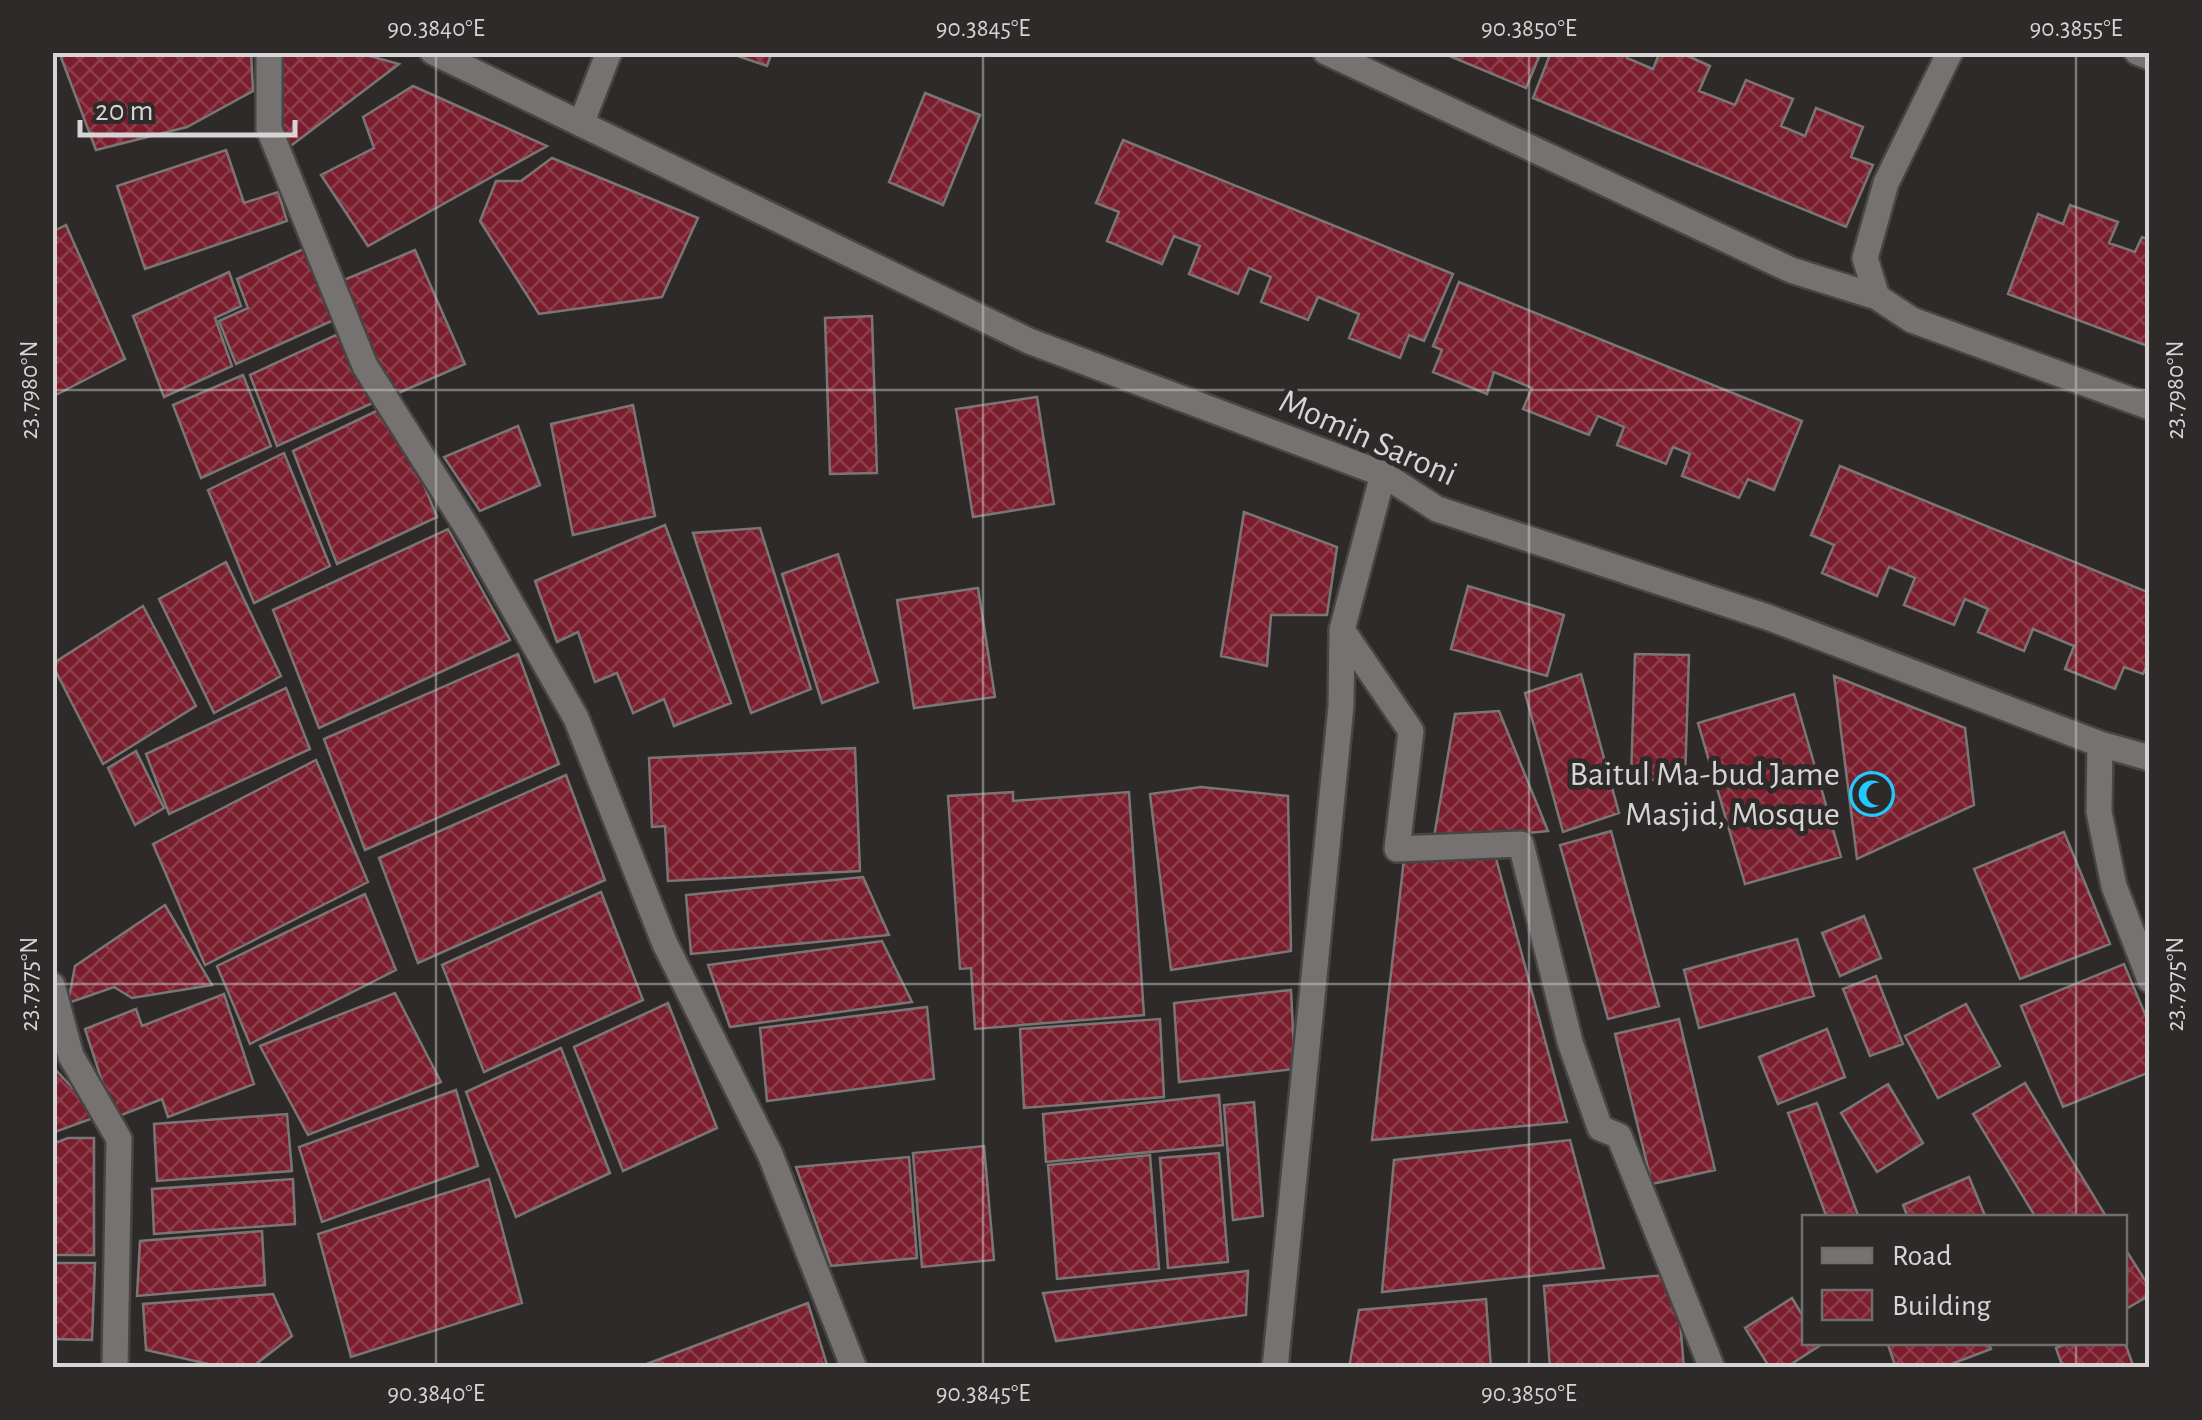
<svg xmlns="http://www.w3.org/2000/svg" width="2202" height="1420" font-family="'Alegreya Sans',sans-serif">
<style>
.building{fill:url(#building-cross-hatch);stroke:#7b7676;stroke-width:2.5}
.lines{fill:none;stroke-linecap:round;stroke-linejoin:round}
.street-casing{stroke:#484545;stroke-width:30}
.street{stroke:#767272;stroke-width:25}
.ticks{fill:none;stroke:#d6d4d4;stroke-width:2.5;stroke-opacity:0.45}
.labels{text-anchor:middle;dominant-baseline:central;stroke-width:10;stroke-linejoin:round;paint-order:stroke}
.street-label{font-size:35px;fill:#d6d4d4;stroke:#2e2a2a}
.poi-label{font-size:35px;fill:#d6d4d4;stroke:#2e2a2a;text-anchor:end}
.neatline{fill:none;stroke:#d6d4d4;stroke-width:4}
.ticks-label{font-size:25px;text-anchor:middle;fill:#d6d4d4}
</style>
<defs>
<pattern id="building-cross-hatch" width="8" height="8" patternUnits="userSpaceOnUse" patternTransform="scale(2.5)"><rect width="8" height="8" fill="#7a1e2d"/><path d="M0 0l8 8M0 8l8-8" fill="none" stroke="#8c3e4b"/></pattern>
</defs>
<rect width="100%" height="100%" fill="#2e2a2a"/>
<path class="building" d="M59,52H251L253,91L187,127L96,150Z
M276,52H355L399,64L288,148L275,111Z
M726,52H772L767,66Z
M1440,52H1541L1526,88Z
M1551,52H1629L1627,58L1653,69L1660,52H1679L1710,66L1699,91L1735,105L1746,80L1793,99L1781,126L1805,136L1816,108L1863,127L1851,157L1873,165L1846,227L1533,98Z
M413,86L547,146L368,246L321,175L374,148L363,117Z
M925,93L980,115L943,205L889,182Z
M1123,140L1453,274L1424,341L1409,335L1400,358L1349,338L1359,314L1318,297L1308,320L1261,302L1271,277L1249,268L1238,294L1189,274L1200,246L1174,236L1162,264L1107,241L1119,212L1096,203Z
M226,150L244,203L278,192L287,221L145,269L117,186Z
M552,158L698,218L662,297L539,314L480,221L496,181H521Z
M2070,205L2118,222L2109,243L2135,252L2142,237L2150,240V347L2008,294L2038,214L2063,224Z
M66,225L125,359L52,397V232Z
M308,247L336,319L236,364L219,321L248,308L237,279Z
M415,250L465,364L389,397L337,283Z
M229,272L241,306L215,318L232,366L164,397L133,316Z
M1459,282L1802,421L1774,490L1748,479L1739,498L1682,476L1690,454L1673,447L1666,464L1617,445L1624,427L1598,416L1589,435L1523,409L1532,388L1494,372L1487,394L1433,372L1442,350L1433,346Z
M872,316L877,473L830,474L825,318Z
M349,329L377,401L277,446L250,375Z
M243,375L271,446L201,478L173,405Z
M1037,397L1054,504L973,517L956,409Z
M391,404L437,517L337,564L293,451Z
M633,405L655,516L573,535L551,424Z
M518,426L540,485L480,511L444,457Z
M284,453L330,566L254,603L208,490Z
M1840,466L2150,593V658L2143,674L2124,667L2115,689L2065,669L2074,646L2033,629L2024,651L1978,632L1988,609L1965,599L1954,625L1904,605L1915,578L1889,567L1877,596L1822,573L1834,545L1811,535Z
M1244,512L1337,547L1327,615H1271L1267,666L1221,656Z
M665,525L731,703L674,726L664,699L633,713L617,673L595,682L578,632L557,642L535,581Z
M760,528L811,689L751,713L693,533Z
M448,529L510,640L319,728L273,610Z
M838,554L878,682L822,703L782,574Z
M226,562L281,676L214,713L159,599Z
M1468,586L1564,615L1547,676L1451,649Z
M978,588L995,697L914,708L897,600Z
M143,606L196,706L103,764L52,664Z
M518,654L559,764L365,850L324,739Z
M1635,654L1689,655L1685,781L1631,779Z
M1581,674L1619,813L1563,832L1525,693Z
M1834,676L1965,728L1974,805L1857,859Z
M286,688L310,749L169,814L146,754Z
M1794,694L1841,857L1745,884L1698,723Z
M1499,711L1548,831L1433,843L1455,714Z
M855,748L860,871L668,881L665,826L652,827L649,758Z
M136,751L164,808L135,825L108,768Z
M316,760L368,882L205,965L153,844Z
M566,775L605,880L418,963L379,858Z
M1201,787L1288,796L1291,951L1171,970L1150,794Z
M1013,792V801L1129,792L1144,1015L975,1029L971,968L960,969L948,796Z
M1611,831L1659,1006L1608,1019L1560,845Z
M2064,832L2110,944L2020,979L1974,869Z
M1494,851L1567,1122L1372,1140L1404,859Z
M863,877L889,935L691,954L686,895Z
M601,892L643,1000L484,1072L442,965Z
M365,894L396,970L250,1044L217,966Z
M165,905L212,985L132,998L114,987L68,1003L75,966Z
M1864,916L1881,958L1840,976L1822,933Z
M1797,939L1814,996L1699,1028L1684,970Z
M882,941L912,1002L730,1027L708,965Z
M2124,964L2150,1026V1072L2063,1107L2021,1006Z
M1876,976L1903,1044L1870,1056L1843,989Z
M1291,990L1295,1069L1179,1082L1174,1003Z
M395,993L441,1082L308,1135L260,1046Z
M224,994L254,1084L168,1117L162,1099L114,1118L85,1029L136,1009L142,1026Z
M668,1003L717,1128L623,1171L574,1047Z
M1966,1004L2000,1066L1938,1098L1905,1036Z
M927,1007L934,1079L767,1101L760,1028Z
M1160,1019L1164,1097L1024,1108L1020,1029Z
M1679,1019L1715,1170L1652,1184L1615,1034Z
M1827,1029L1845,1077L1778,1104L1759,1057Z
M561,1048L610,1173L516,1217L466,1092Z
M52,1066L99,1116L52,1133Z
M2025,1083L2107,1218H2036L1973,1114Z
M1888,1084L1923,1143L1877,1172L1841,1113Z
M456,1090L478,1166L322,1222L299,1147Z
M1219,1095L1223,1145L1046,1162L1043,1114Z
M1254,1102L1263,1216L1233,1220L1224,1105Z
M1817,1103L1859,1218H1827L1788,1113Z
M287,1114L292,1171L157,1181L154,1124Z
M68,1138H94V1255H52V1144Z
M1570,1140L1604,1268L1382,1292L1394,1160Z
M984,1146L994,1260L922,1267L913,1153Z
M1219,1153L1228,1262L1168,1268L1160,1158Z
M1150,1155L1159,1269L1057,1279L1048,1165Z
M909,1157L917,1258L831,1266L796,1167Z
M1969,1177L1986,1218H1908L1903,1205Z
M293,1179L295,1224L154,1234L152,1189Z
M489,1179L522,1303L351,1357L318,1234Z
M262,1231L265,1285L137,1296L140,1241Z
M2124,1247L2150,1288V1295L2124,1310Z
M52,1263H95L92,1340L52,1339Z
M1248,1271L1246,1315L1056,1341L1043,1293Z
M1676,1274L1684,1368H1550L1544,1286Z
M273,1294L292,1336L251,1368H226L146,1350L143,1304Z
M1792,1298L1804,1318V1342L1821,1345L1785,1368H1770L1745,1328Z
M1486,1299L1491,1368H1349L1359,1310Z
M808,1303L828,1368H636Z
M2124,1340L2134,1368H2063L2056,1348L2070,1342Z
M1887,1342H1988L1991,1349L1941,1368H1896Z"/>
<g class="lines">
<g class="street-casing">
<path id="street" d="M269,52V129L365,366L473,537L576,718L665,944L770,1154L854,1368
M433,52L1029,341L1383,474L1437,509L1770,618L2100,744L2150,758
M1326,52L1791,270L1877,297
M1950,52L1886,183L1865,258L1877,297L1912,320L2150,407
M2137,52L2150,57
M581,124L609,52
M1342,630L1411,731L1397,849L1521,844L1570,1042L1600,1128L1619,1136L1712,1368
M2100,744L2099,812L2114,886L2150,980
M52,985L71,1056L119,1139L115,1368
M1275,1368L1341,706L1342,630L1383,474"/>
</g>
<use href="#street" class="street"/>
</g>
<path class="ticks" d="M436,52V1368M983,52V1368M1529,52V1368M2076,52V1218M52,390H2150M52,984H2150M2076,1342V1368"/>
<defs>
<g id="mosque-ring" transform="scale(2.25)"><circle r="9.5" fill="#2e2a2a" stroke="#21c9fd" stroke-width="1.5"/><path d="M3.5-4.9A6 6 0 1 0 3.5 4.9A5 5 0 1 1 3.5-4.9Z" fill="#21c9fd"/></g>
</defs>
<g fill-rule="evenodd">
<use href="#mosque-ring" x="1872" y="794"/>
</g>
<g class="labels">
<g class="street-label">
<text transform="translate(1368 438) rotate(24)">Momin Saroni</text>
</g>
<g class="poi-label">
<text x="1840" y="774">Baitul Ma-bud Jame<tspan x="1840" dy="40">Masjid, Mosque</tspan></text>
</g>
</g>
<rect width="2202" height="1420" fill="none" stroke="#2e2a2a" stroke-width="110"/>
<rect x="1802" y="1215" width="325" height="130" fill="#2e2a2a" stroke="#716e6e" stroke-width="2.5"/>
<rect x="1822" y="1248" width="50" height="15" fill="#767272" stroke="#716e6e" stroke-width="2.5"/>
<text x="1892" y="1265" font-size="30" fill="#d6d4d4">Road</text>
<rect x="1822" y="1290" width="50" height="30" fill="url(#building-cross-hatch)" stroke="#716e6e" stroke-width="2.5"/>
<text x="1892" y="1315" font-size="30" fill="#d6d4d4">Building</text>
<path d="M80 120v15h215v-15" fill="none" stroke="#d6d4d4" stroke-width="5"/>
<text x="95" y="120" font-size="30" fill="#d6d4d4" stroke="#2e2a2a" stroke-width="8" paint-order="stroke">20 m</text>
<rect x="55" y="55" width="2092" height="1310" class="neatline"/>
<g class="ticks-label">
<text x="436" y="36">90.3840°E</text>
<text x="983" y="36">90.3845°E</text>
<text x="1529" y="36">90.3850°E</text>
<text x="2076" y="36">90.3855°E</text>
<text transform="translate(28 390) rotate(-90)" y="9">23.7980°N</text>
<text transform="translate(2174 390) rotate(-90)" y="9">23.7980°N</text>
<text transform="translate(28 984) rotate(-90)" y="9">23.7975°N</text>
<text transform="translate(2174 984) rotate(-90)" y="9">23.7975°N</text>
<text x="436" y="1401">90.3840°E</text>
<text x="983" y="1401">90.3845°E</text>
<text x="1529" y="1401">90.3850°E</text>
</g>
</svg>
